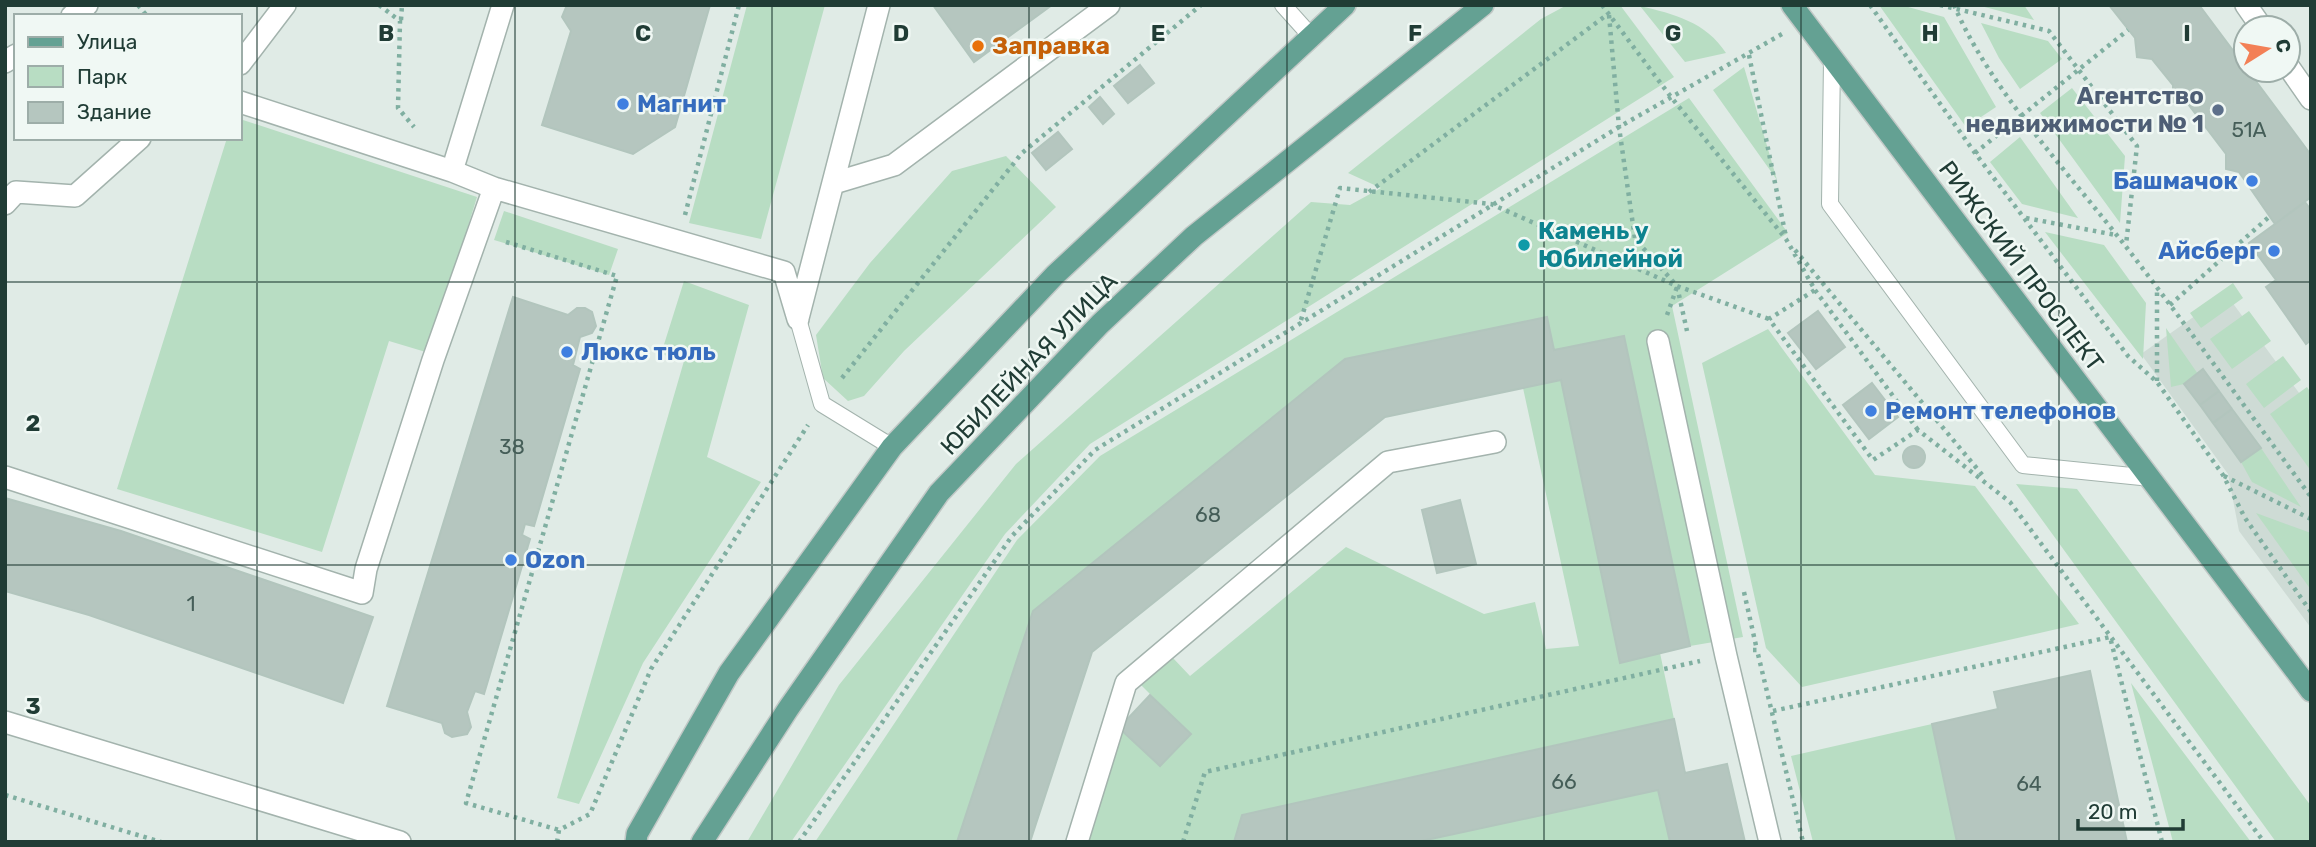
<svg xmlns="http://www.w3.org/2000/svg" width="2316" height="847" font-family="Rubik,sans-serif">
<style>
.built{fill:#cedbd5}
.green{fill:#b8ddc3}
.building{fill:#b5c6bf;stroke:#b2c5bd;stroke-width:2}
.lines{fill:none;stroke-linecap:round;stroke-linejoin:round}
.lane-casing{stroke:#a3b3ad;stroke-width:18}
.street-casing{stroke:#a3b3ad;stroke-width:24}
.primary-casing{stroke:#c1c8c6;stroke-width:24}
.path{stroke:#80afa1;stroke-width:4.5;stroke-dasharray:3.5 5;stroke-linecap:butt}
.lane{stroke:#fff;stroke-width:16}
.street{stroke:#fff;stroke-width:21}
.primary{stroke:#64a193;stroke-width:21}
.grid{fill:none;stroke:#203c35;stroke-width:2;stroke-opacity:0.55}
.food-dot{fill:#e8710a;stroke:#f0f8f4;stroke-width:2.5}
.shop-dot{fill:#3f7fe0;stroke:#f0f8f4;stroke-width:2.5}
.service-dot{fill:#5c6f8a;stroke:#f0f8f4;stroke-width:2.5}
.culture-dot{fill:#0f9aa8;stroke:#f0f8f4;stroke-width:2.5}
.labels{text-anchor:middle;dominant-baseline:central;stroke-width:5;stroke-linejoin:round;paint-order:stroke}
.number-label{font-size:21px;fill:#455e58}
.food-label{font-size:24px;font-weight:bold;fill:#c56008;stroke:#f0f8f4;text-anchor:start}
.service-label{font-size:24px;font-weight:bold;fill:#4e5e75;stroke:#f0f8f4;text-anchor:end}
.shop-label{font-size:24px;font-weight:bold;fill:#366cbe;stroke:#f0f8f4;text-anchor:start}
.culture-label{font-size:24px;font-weight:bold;fill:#0d838f;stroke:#f0f8f4;text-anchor:start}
.street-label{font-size:24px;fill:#203c35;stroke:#f0f8f4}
.grid-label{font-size:23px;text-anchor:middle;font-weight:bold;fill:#203c35;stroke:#f0f8f4;stroke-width:5;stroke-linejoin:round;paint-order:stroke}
</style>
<rect width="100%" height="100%" fill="#e0ebe6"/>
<path class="built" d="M2226,294L2311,409V628L2239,531L2228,474L2141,354Z"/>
<path class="green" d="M747,5H825L761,239L689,223Z
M1567,5H1620L1674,77L1090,444L1005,534L791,842H747L839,685L1016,464L1311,202L1350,205L1381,188L1348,173L1541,19Z
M1879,5H1901L1944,17L1996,107L1966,127Z
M1977,5H2024L2034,20Z
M1640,6C1674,14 1706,22 1726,53L1685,62Z
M1981,23L2048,41L2062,59L2020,89L1999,58Z
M1744,67L1777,180L1713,90Z
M2072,88L2125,156L2120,223L2040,113Z
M1689,98L1788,233L1672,306L1743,637L1690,646L1624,336L1554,350L1546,317L1345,359L1033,611L957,842H815L1017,540L1100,456Z
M240,119L477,197L429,353L389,341L322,552L117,489L227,138H240Z
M2020,137L2078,218L2022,204L1990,162Z
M1006,156L1056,207L904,351L864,396L848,401L823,378L816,335L870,263L952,171Z
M504,211L618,249L609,275L494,240Z
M2045,232L2104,245L2146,303L2143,359Z
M684,281L749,305L707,457L761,482L643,663L579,804L557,798L684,361L661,354Z
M2233,283L2243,298L2201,328L2190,313Z
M2249,311L2271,341L2232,369L2210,339Z
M2166,328L2198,374L2184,384L2171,387Z
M1768,329L1875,475L1975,486L2079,624L1802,687L1766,648L1702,363Z
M2283,356L2301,380L2264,408L2246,384Z
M1561,380L1620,662L1660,653L1674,719L1234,842H1084L1119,728L1160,766L1190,734L1141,685L1173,658L1190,676L1346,547L1484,614L1535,602L1546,649L1579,646L1523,388Z
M2307,387L2311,393V471L2270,414Z
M2261,448L2301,507L2252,482L2241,462Z
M2016,484L2077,489L2311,806V842H2276Z
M2256,513L2311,533V590Z
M2131,683L2251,842H2173Z
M1932,724L1957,842H1813L1791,756Z
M1658,790L1670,842H1417Z"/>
<path class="building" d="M567,5H710L675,127L633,154L542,125L571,31L562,17Z
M933,5H1052L974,62Z
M2109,5H2199L2311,155V197L2275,224L2239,172L2226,169V154L2188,104L2173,102V85L2152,59L2137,57L2135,38Z
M1140,65L1154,83L1128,103L1114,86Z
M1100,97L1114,114L1103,124L1089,107Z
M1058,132L1072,149L1046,170L1032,153Z
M2305,202L2311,210V340L2306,344L2266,287L2276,280L2249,243Z
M513,297L568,315L577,308H585L592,312L596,326L592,333L580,337L573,365L580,369L534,526L525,524L522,535L530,539L484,694L475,691L467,712L471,727L467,734L452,737L445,733L442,723L387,706Z
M1818,311L1845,347L1816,369L1788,333Z
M1547,317L1554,350L1624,336L1690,646L1620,663L1561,380L1385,417L1092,652L1030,842H957L1033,611L1345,359Z
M2203,369L2219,391L2200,405L2184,384Z
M1872,383L1898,417L1869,439L1843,405Z
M2219,391L2232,409L2213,423L2200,405Z
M2232,409L2261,448L2241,462L2213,423Z
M1903 457a11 11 0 1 1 22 0a11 11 0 1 1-22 0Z
M5,498L121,531L373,617L343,703L89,615L5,591Z
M1460,500L1476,564L1437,573L1422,510Z
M2090,671L2127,842H1957L1932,724L1998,709L1994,692Z
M1150,695L1191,734L1160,766L1119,728Z
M1674,719L1685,773L1727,764L1745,842H1670L1658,790L1417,842H1234L1242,815Z"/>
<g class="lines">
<g class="lane-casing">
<path id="lane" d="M1283,5L1310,35
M1832,61L1830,204L2023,465L2151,478
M798,319L822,404L892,447"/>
</g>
<g class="street-casing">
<path id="street" d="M2246,5L2262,28
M72,16L87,5
M5,62L16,55
M240,64L285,5
M2288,66L2311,99
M240,102L452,171L494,188
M452,171L503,5
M834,183L894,165L1109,5
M5,204L16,192L75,196L140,138
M798,318L879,5
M1658,341L1726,656L1770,842
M5,477L362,593L366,569L433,360L494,188L784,272L798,319
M5,722L400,842
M1077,842L1126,683L1388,462L1495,442"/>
</g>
<g class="primary-casing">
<path id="primary" d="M1792,5L2311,691
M636,842L637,834L729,673L892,447L1055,275L1345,5
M702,842L788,709L939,493L1100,324L1194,236L1483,5"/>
</g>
<path class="path" d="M138,5L147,16
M379,5L400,21L398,108L414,127
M1602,5L1671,97L1786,239L1815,290L1769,319L1873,460L1918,430L2010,502L2264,842
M1870,5L1975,153L2128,356L2157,382L2223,475L2245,518L2311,612
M1940,5L2049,31L2137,146L2126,245
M1954,5C1989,88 2071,176 2127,248C2190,330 2250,414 2311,497
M1609,15L1619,127L1635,239L1677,286L1687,331
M401,20L402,5
M1749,55L1786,237
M1975,153L2128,30
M1369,192L1608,14
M2310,198H2311
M685,215L739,5
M2026,218L2116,235
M506,242L617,276L466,803L559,830
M1795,250L1984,477
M1815,290L1918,430
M2170,305L2270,216
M1667,315L1677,287
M1301,320L1340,188L1491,204L1677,286L1769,319
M842,378L1022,153L1201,5
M2157,381V288
M2224,476L2311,519
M1744,592L1757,650
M1753,650H1757L1803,842
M1773,711L2110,637L2162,842
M5,795L161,842
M557,842L559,830L590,814L651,669L808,425
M799,842L1012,536L1095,450L1619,127L1782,34
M1183,842L1205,772L1700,661"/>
<use href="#lane" class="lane"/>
<use href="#street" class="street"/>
<use href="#primary" class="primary"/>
</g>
<path class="grid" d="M257,5V842M515,5V842M772,5V842M1029,5V842M1287,5V842M1544,5V842M1801,5V842M2059,5V842M5,282H2311M5,565H2311"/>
<circle class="food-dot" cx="978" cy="46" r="7"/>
<g class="shop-dot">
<circle cx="623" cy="104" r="7"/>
<circle cx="2252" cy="181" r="7"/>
<circle cx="2274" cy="251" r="7"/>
<circle cx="567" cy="352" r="7"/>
<circle cx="1871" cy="411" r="7"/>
<circle cx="511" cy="560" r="7"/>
</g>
<circle class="service-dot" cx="2218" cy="110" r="7"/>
<circle class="culture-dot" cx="1524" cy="245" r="7"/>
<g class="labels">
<g class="number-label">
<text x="2249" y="129">51А</text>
<text x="512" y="446">38</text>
<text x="1208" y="514">68</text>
<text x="191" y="603">1</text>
<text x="1564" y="781">66</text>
<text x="2029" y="783">64</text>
</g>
<g class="food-label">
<text x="992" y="46">Заправка</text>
</g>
<g class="service-label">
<text x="2204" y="96">Агентство<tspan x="2204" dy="28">недвижимости № 1</tspan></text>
</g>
<g class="shop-label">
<text x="637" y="104">Магнит</text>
<text x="2238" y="181" text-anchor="end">Башмачок</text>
<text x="2260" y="251" text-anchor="end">Айсберг</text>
<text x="581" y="352">Люкс тюль</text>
<text x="1885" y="411">Ремонт телефонов</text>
<text x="525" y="560">Ozon</text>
</g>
<g class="culture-label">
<text x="1538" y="231">Камень у<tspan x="1538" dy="28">Юбилейной</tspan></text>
</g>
<g class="street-label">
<text transform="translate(2021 266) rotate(53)">РИЖСКИЙ ПРОСПЕКТ</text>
<text transform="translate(1029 364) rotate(-46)">ЮБИЛЕЙНАЯ УЛИЦА</text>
</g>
</g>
<g class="grid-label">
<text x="386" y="41">B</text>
<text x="643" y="41">C</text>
<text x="901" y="41">D</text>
<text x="1158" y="41">E</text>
<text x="1415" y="41">F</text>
<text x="1673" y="41">G</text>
<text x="1930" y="41">H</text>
<text x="2187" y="41">I</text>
<text x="33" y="431">2</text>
<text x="33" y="714">3</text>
</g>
<rect width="2316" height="847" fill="none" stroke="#203c35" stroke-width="14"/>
<rect x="14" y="14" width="228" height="126" fill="#f0f8f4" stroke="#9dada8" stroke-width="2"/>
<rect x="28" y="37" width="35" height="10" fill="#64a193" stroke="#9dada8" stroke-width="2"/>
<text x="77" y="49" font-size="21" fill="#203c35">Улица</text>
<rect x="28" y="66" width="35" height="21" fill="#b8ddc3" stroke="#9dada8" stroke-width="2"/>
<text x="77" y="84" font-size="21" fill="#203c35">Парк</text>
<rect x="28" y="102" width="35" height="21" fill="#b5c6bf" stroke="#9dada8" stroke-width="2"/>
<text x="77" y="119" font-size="21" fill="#203c35">Здание</text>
<g transform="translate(2267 49) rotate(79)"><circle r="33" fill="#f0f8f4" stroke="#9dada8" stroke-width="2"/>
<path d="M0-5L12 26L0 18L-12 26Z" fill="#f38056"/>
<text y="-10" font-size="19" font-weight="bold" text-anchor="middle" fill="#203c35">С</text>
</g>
<path d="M2078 819v10h105v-10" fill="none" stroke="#203c35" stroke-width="3.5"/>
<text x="2088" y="819" font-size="21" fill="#203c35" stroke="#f0f8f4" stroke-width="5" paint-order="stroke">20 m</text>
</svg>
